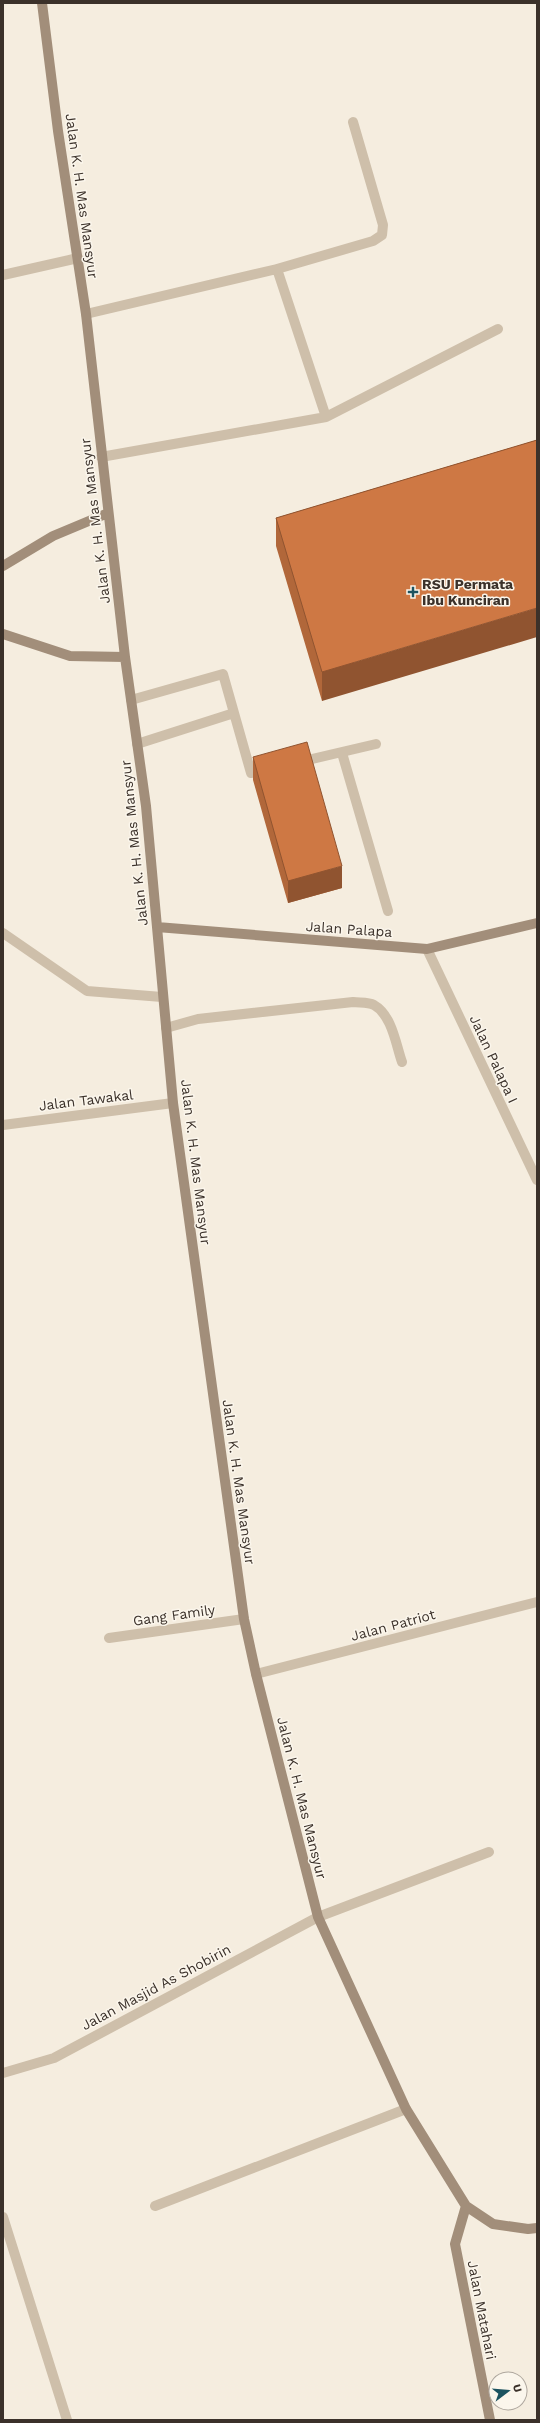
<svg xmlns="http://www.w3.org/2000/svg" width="540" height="2423" font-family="'Work Sans',sans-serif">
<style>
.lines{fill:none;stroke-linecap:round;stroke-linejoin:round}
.lane{stroke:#cebfaa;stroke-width:10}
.street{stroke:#cebfaa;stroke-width:10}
.secondary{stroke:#a28e7a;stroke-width:10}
.wall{fill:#b1673a}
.shaded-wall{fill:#905430}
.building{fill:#ce7844;stroke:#905430}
.poi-dot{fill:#1c5360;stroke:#fbf6ec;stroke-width:1.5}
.labels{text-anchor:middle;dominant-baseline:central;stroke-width:3;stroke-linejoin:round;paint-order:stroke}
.street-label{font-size:14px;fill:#3b312a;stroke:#fbf6ec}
.poi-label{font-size:14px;font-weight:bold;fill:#3b312a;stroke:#fbf6ec;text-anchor:start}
</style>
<rect width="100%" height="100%" fill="#f5eddf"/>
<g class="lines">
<path class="lane" d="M131,700L223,674L251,773L266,770
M137,744L234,713
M342,753L388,911
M299,762L376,744
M3,933L87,991L162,997
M166,1028L198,1019L353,1002C360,1003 368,1002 374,1005C392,1015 396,1045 402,1062
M318,1917L489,1852"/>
<path class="street" d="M277,269L326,417
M3,275L78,258
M86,314L277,269L373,241L382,235L383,225L353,122
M101,457L326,417L498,329
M427,949L537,1180
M3,1125L173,1103
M109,1638L244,1619
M256,1674L537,1602
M3,2073L54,2058L318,1917
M155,2206L406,2109
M3,2217L67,2420"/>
<path class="secondary" d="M42,3L58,131L86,314L125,657L146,806L173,1103L244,1619L256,1674L318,1917L406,2109L466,2206L493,2224L528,2229L537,2228
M3,566L53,536L108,513
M3,634L70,656L125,657
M157,927L427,949L537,923
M466,2206L455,2244L490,2420"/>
</g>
<path class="wall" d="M537,440L322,701L276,546V518Z
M253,757L342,888L288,903L253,780Z"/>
<path class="shaded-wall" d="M537,608V637L322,701V672Z
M342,866V888L288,903V881Z"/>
<path class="building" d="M537,440V608L322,672L276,518Z
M307,742L342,866L288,881L253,757Z"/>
<path class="poi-dot" d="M411 586h4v4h4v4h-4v4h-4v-4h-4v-4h4z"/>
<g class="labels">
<g class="street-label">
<text transform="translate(82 196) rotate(82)">Jalan K. H. Mas Mansyur</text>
<text transform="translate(95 521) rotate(-97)">Jalan K. H. Mas Mansyur</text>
<text transform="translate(134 843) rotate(-96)">Jalan K. H. Mas Mansyur</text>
<text transform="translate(349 929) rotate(4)">Jalan Palapa</text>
<text transform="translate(494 1059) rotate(65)">Jalan Palapa I</text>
<text transform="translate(86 1100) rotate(-7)">Jalan Tawakal</text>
<text transform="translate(196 1162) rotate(83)">Jalan K. H. Mas Mansyur</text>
<text transform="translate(239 1482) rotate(82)">Jalan K. H. Mas Mansyur</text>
<text transform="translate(174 1615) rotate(-8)">Gang Family</text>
<text transform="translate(393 1625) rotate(-15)">Jalan Patriot</text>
<text transform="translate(302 1798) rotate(76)">Jalan K. H. Mas Mansyur</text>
<text transform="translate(156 1987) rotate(-28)">Jalan Masjid As Shobirin</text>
<text transform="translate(482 2310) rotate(79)">Jalan Matahari</text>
</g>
<g class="poi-label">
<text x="422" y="584">RSU Permata<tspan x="422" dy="16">Ibu Kunciran</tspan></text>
</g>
</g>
<rect width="540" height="2423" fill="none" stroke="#3b312a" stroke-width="8"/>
<g transform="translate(508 2391) rotate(74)"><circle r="19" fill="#fbf6ec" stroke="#aea79e"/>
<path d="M0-3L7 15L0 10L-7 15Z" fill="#1c5360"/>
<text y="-6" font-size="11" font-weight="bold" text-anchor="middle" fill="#3b312a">U</text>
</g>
</svg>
